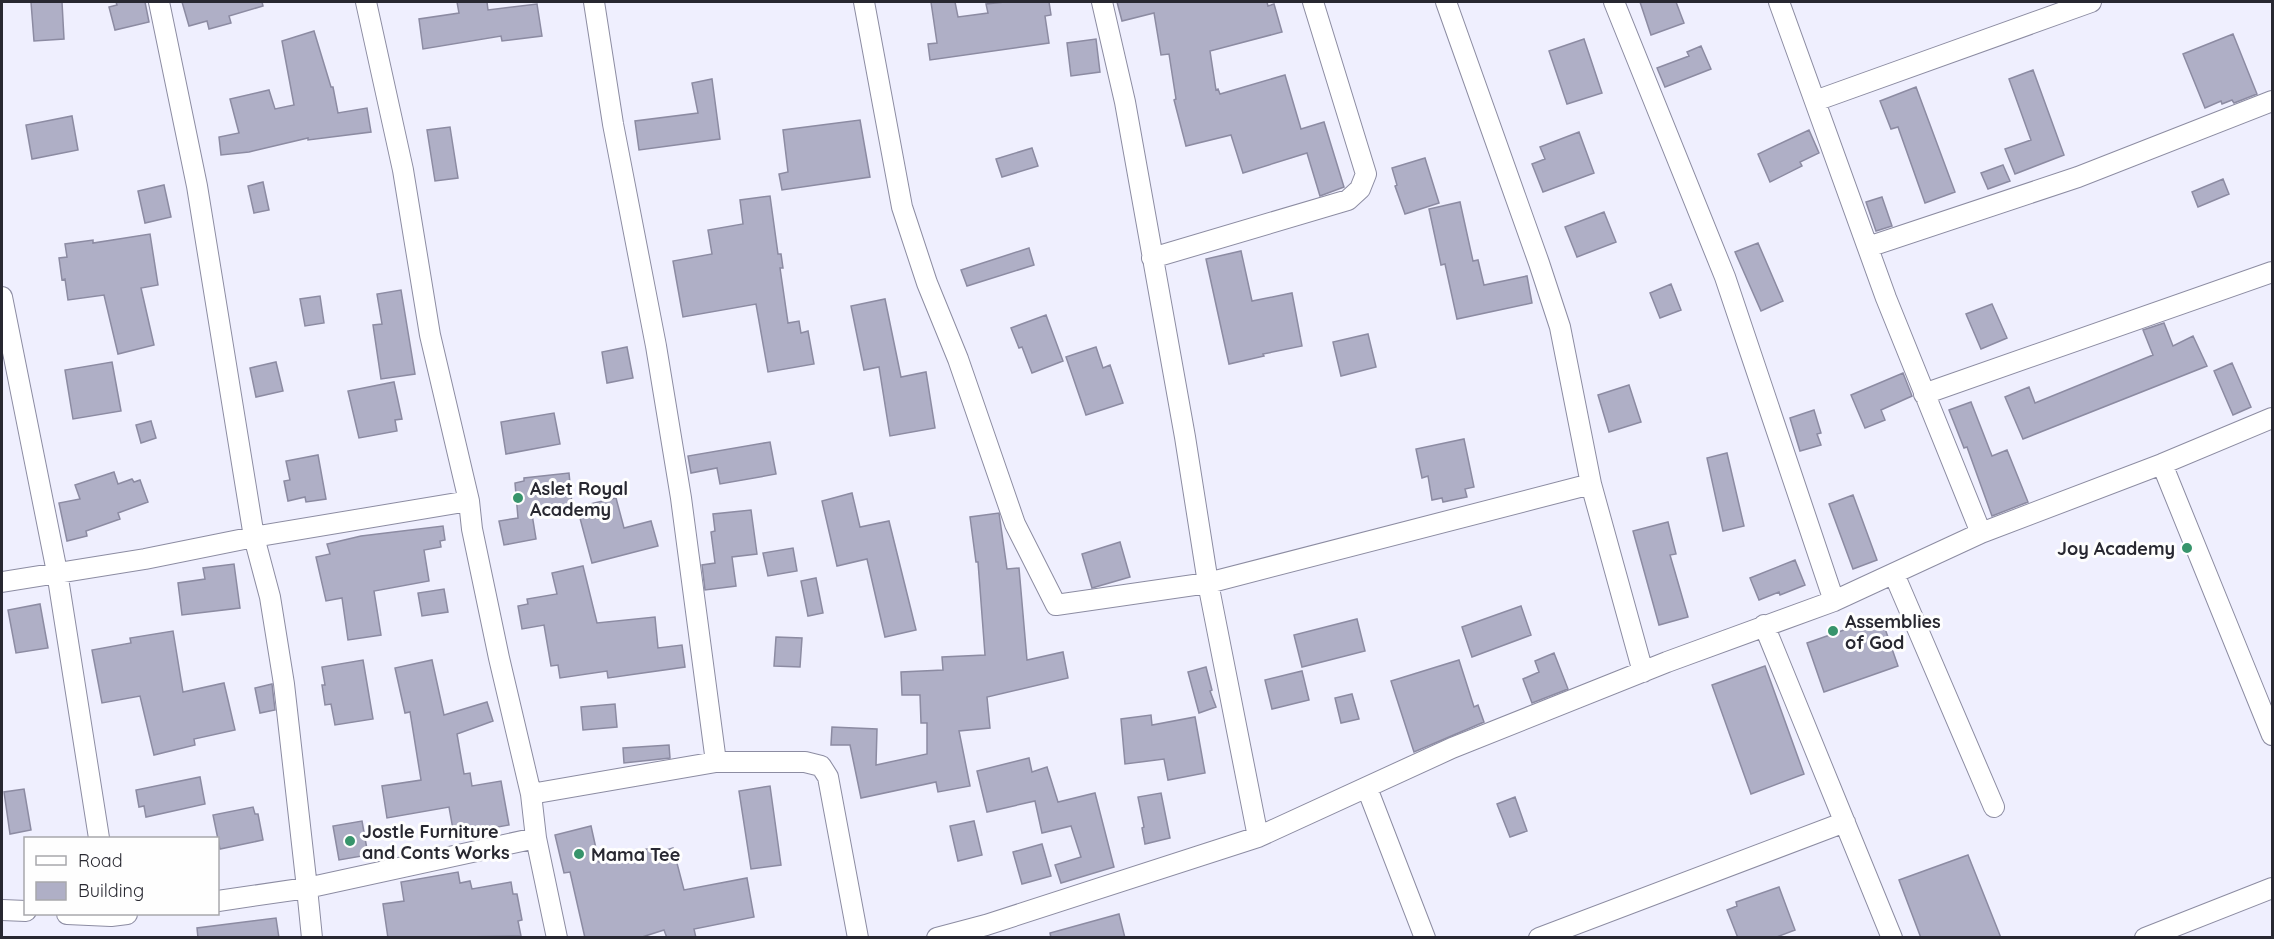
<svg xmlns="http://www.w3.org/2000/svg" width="2274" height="939" font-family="Quicksand,sans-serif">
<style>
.building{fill:#afafc6;stroke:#8c8ba2;stroke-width:1.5}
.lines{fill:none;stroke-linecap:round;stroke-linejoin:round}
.street-casing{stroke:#8c8ca2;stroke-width:22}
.street{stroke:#fff;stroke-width:20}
.poi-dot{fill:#37946b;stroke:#fefefe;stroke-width:2}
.labels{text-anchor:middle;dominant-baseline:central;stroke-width:6;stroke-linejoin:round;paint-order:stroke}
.poi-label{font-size:18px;font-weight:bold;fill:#282831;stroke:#fefefe;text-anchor:start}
</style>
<rect width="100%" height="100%" fill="#efeffe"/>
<path class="building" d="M31,2H62L64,39L34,41Z
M116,2H145L149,22L115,30L109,7L117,5Z
M182,2H262L263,6L229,16L231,23L209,29L207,21L189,26Z
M457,2H487L488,10L537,4L542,36L502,41L501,36L423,49L419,19L459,13Z
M931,2H955L958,17L988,13L986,4L1005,2H1049L1051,15L1045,16L1049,43L930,60L928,44L937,43Z
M1117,2H1267L1268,6L1274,4L1282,32L1210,51L1216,90L1218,89L1220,94L1285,75L1301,129L1324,122L1344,187L1320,196L1307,153L1243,173L1231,135L1186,146L1174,100L1176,99L1169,54L1161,55L1154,13L1122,21Z
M1640,2H1676L1684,23L1651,35Z
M314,31L331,87H333L338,113L367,108L371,132L308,140V138L249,152L221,155L219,137L239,133L230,99L269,90L275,109L294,105L282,41Z
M2233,34L2257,94L2234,103L2232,100L2222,104L2221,101L2205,108L2183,54Z
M1096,39L1100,72L1071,76L1067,43Z
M1584,39L1602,93L1567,104L1549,51Z
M1701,46L1711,69L1665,87L1657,68L1689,56L1687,52Z
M2033,70L2064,155L2015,174L2005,149L2031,140L2009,79Z
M712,79L720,139L639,150L635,121L698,113L692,83Z
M1916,87L1955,192L1925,203L1898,127L1891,129L1880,101Z
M72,116L78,150L32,159L26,125Z
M860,120L870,177L782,190L779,174L788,172L783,130Z
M450,127L458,178L435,181L427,130Z
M1809,130L1819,153L1800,162L1802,166L1770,182L1758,154Z
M1579,132L1594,173L1543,192L1532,164L1545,159L1540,147Z
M1032,148L1038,166L1002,177L996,159Z
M1425,158L1439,203L1405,214L1395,186L1397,185L1392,168Z
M2003,165L2010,181L1988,189L1981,173Z
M2223,179L2229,194L2198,207L2192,192Z
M263,182L269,210L254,213L248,186Z
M164,185L171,217L145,223L138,191Z
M770,196L778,254H781L783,268H780L788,323L799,321L801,333L808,331L814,364L768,372L756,304L683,317L673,261L712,254L708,230L743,224L740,200Z
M1882,197L1892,226L1876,231L1866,202Z
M1460,202L1473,261L1478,260L1484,285L1527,276L1532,303L1457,319L1445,264L1441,265L1429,209Z
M1604,212L1616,242L1577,257L1565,227Z
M150,234L158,285L141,288L154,345L118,354L104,295L68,300L65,279L62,280L59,258L67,257L65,244L93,240V243Z
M1758,243L1783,301L1761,311L1735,252Z
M1029,248L1034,265L967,286L961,270Z
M1241,251L1252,301L1292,293L1302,346L1263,354L1264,356L1229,364L1206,259Z
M1671,284L1681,310L1660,318L1650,293Z
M401,290L415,374L381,379L373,325L382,324L377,294Z
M320,296L324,323L305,326L300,299Z
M885,299L901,377L926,372L935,428L890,436L879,367L864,370L851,306Z
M1992,304L2007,338L1981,349L1966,314Z
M1046,315L1063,361L1032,373L1022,347L1019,348L1011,328Z
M2164,323L2173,346L2193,336L2207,366L2023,439L2005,397L2029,387L2035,403L2153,355L2143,330Z
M1368,334L1376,367L1341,376L1333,342Z
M627,347L633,378L607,383L602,352Z
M1096,347L1103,368L1110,365L1123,403L1086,415L1066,357Z
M112,362L121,411L73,419L65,370Z
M276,362L283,391L256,397L250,368Z
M2232,363L2251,407L2233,415L2214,371Z
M1903,373L1912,396L1881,410L1885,420L1865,428L1851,395Z
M394,382L402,419L395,420L397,431L359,438L348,391Z
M1629,385L1641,422L1609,432L1598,395Z
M1971,402L1992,456L2007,450L2028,502L1992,516L1967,447L1964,448L1949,410Z
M1814,410L1821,433L1817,434L1821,445L1800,451L1790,418Z
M554,413L560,444L506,454L501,422Z
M151,421L156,438L141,443L136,425Z
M1464,439L1474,487L1465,489L1467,497L1443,502L1442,498L1432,500L1428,476L1422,478L1416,449Z
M770,442L776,474L720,484L717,468L691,473L688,456Z
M1727,453L1744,526L1723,531L1707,458Z
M318,455L326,499L306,502L305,497L288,501L284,481L290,480L286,461Z
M114,472L118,484L132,479L134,482L140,480L148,502L118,513L120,519L86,531L87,536L67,541L59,503L80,499L75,485Z
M569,473L572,504L531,508L536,539L504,545L499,521L518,518L515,483L524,481V478Z
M852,493L860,527L889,521L916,630L885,637L867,559L837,566L822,501Z
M1853,495L1877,560L1853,569L1829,504Z
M616,498L624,528L651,521L658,546L592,563L577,507Z
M751,510L757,554L732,557L736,586L705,590L702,565L715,563L711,532L715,531L713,514Z
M999,513L1007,569L1019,568L1027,660L1063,652L1068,678L987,697L990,728L959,731L970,786L938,792L936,782L861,798L850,745H831L832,727L877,729L876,765L927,754V723H921L920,695H902L901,672L943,670L942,657L985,655L978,562H976L970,517Z
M1668,522L1676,554L1670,555L1688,617L1659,625L1633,531Z
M443,526L445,540L440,541L441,547L424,550L429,581L374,591L381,635L348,640L342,598L326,601L316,557L330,554L327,544L361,536Z
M1120,542L1130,577L1092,588L1082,554Z
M793,548L797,571L768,576L763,553Z
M1795,560L1805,585L1780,595L1779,592L1759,600L1750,578Z
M234,564L240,608L182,615L178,583L205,579L203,568Z
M583,566L597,623L655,617L658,648L682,645L685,667L608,678L607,671L560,678L558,665L551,666L544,625L522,629L518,606L528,604L527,599L557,594L552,573Z
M816,578L823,613L808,616L801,581Z
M444,589L448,612L422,616L418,593Z
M40,604L48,648L16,653L8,610Z
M1521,606L1531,635L1472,657L1462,627Z
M1881,617L1898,666L1824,692L1807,643Z
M1357,619L1365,651L1302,667L1294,635Z
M173,631L183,692L224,683L235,730L194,739L195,745L154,755L140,696L102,703L92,650L131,643L130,638Z
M776,637L802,638L800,667L774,666Z
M1554,653L1568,689L1532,703L1523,679L1539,672L1535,661Z
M363,660L373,719L335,725L331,704L325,705L322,685H325L322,667Z
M432,660L444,715L487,702L493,721L457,734L464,774L470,773L472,786L501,781L509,825L454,835L449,807L387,818L382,786L421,780L410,712L405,713L395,668Z
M1459,660L1474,707L1478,705L1484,722L1414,752L1391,681Z
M1765,666L1804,774L1751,794L1712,685Z
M1206,667L1212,690L1210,691L1216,707L1199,713L1188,672Z
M1302,671L1309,700L1272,709L1265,680Z
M272,684L275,710L260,713L255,688Z
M1352,694L1359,719L1341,723L1335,698Z
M615,704L617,727L583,730L581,707Z
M1151,715L1152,725L1195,717L1205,773L1168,780L1164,759L1125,764L1121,719Z
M669,745L670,758L624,763L623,748Z
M1029,758L1032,772L1047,767L1058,802L1095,793L1114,867L1061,883L1055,865L1081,857L1071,826L1042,833L1035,801L987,812L977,771Z
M200,777L205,804L146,817L144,806L139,807L136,790Z
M770,786L781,865L751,869L739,791Z
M24,789L31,830L10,834L4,792Z
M1161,793L1170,838L1145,844L1142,828L1144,827L1138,797Z
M1515,797L1527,831L1510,837L1497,804Z
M253,807L255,814H258L263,840L220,849L213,815Z
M362,821L368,855L339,860L333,826Z
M974,821L982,855L958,861L950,826Z
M591,826L599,862L658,846V849L662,848L663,851L673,848L684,890L747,878L754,917L694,929L696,938H667L664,930L639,938H585L570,872L564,873L555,835Z
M1042,844L1051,876L1022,884L1013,852Z
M1968,855L2001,938H1921L1899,880Z
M458,872L460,883L470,881L472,889L511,882L513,894H517L522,920L518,921L521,936L388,938L383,904L404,901L401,882Z
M1779,887L1795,930L1774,938H1738L1727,910L1737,906L1736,902Z
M1119,914L1125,938H1051L1050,933Z
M276,918L279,938H198L197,928Z"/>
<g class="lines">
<g class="street-casing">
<path id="street" d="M159,2L197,186L254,537L270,597L284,684L307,888L536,838
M366,2L403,170L430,335L469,501L472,529L499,658L531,794L536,838L557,938
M594,2L613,124L656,346L681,498L716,762
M864,2L902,207L927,283L958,359L1015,524L1056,605L1208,583L1591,484
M1102,2L1125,102L1185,437L1208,583L1258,837
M1446,2L1539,263L1560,327L1591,484L1643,672
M1614,2L1725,277L1834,601
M1779,2L1886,298L1981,533
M1815,101L2091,2
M1868,247L2078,177L2272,101
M1152,258L1348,200L1360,189L1366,174L1313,2
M2,297L57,572L99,838
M1924,394L2272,272
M2162,464L2272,735
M1894,574L1994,807
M2,582L145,559L254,537L469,501
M1764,625L1892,938
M1367,788L1425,938
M531,794L716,762H805L821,766L828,777L858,938
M218,901L307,888L312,938
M2,910L26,911
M67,914L111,916L127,914
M937,938L986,925L1258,837L1452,748L1667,662L1834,601L1981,533L2162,464L2272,418
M1539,938L1845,822
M2145,938L2272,888"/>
</g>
<use href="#street" class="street"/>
</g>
<g class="poi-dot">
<circle cx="518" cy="498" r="6"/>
<circle cx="2187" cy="548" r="6"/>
<circle cx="1833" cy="631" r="6"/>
<circle cx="350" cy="841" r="6"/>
<circle cx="579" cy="854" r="6"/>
</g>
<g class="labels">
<g class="poi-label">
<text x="530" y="488">Aslet Royal<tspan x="530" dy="21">Academy</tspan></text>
<text x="2175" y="548" text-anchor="end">Joy Academy</text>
<text x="1845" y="621">Assemblies<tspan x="1845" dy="21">of God</tspan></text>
<text x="362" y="831">Jostle Furniture<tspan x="362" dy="21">and Conts Works</tspan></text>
<text x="591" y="854">Mama Tee</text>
</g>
</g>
<rect width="2274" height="939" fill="none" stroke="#282831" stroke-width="6"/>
<rect x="24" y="837" width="195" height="78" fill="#fefefe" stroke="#a8a8ac" stroke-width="1.5"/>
<rect x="36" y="856" width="30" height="9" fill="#ffffff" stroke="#a8a8ac" stroke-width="1.5"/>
<text x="78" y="867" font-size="18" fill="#282831">Road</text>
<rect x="36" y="882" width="30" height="18" fill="#afafc6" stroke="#a8a8ac" stroke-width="1.5"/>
<text x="78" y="897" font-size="18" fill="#282831">Building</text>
</svg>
